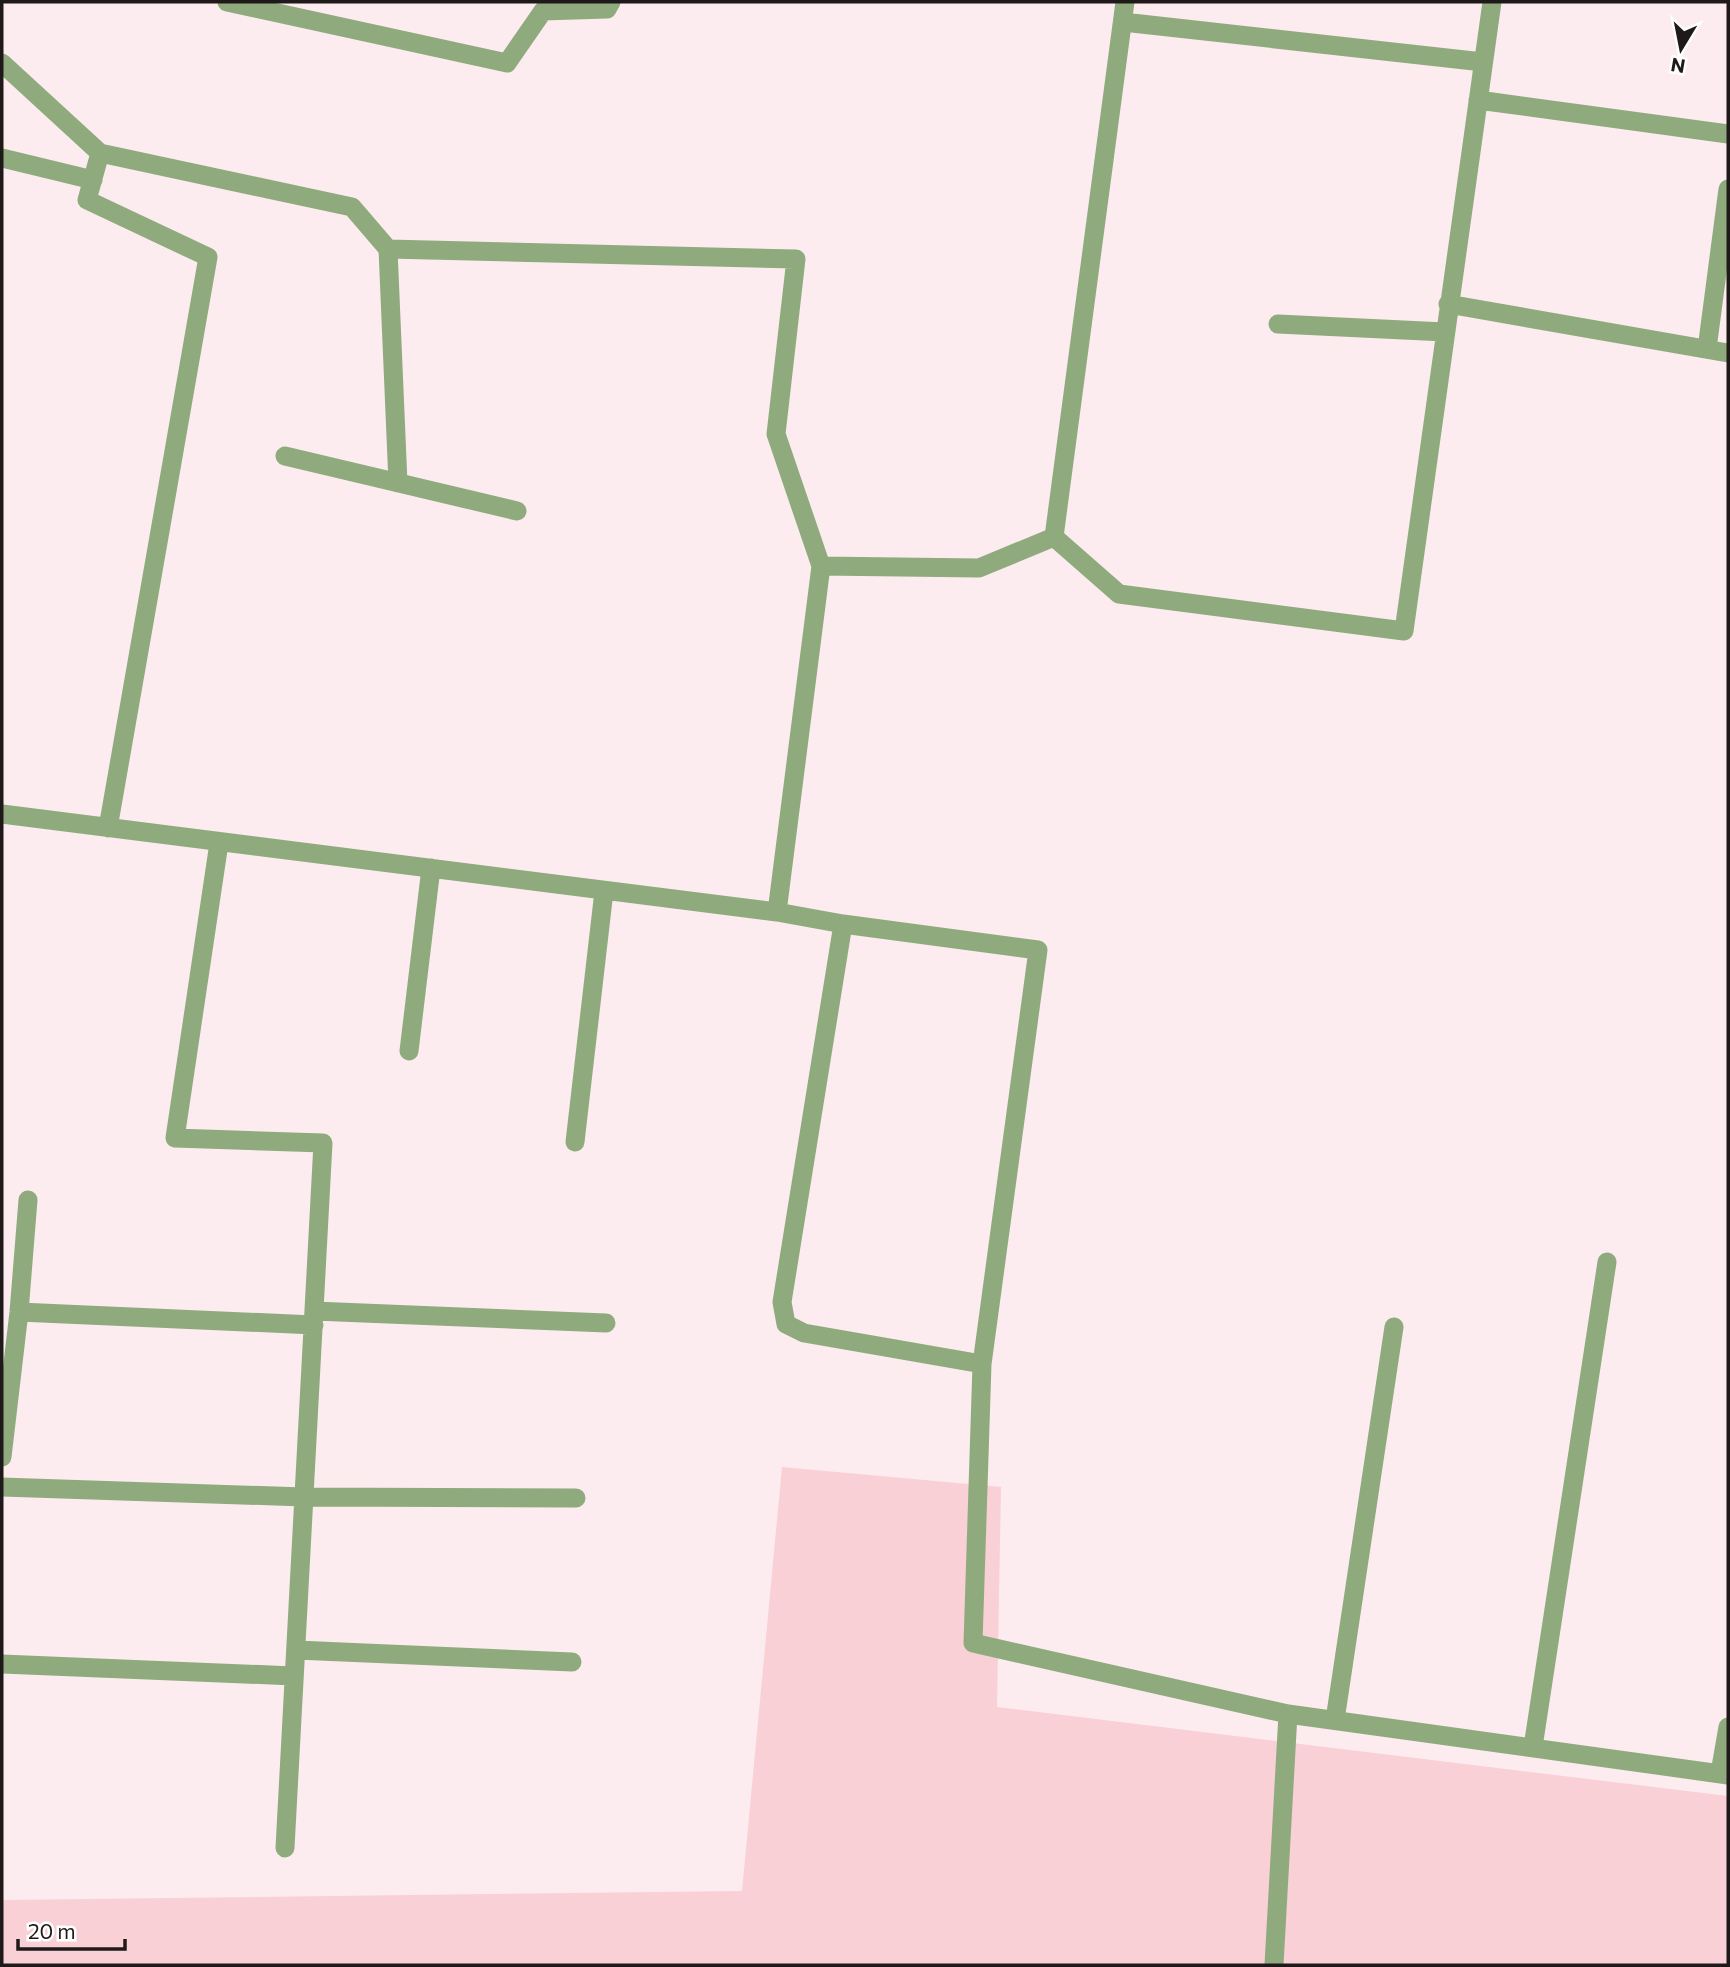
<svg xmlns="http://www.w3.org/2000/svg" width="1730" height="1967" font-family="Commissioner,sans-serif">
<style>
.green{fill:#f9d0d6}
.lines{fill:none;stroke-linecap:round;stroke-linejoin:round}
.minor{stroke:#8fab7e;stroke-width:19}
</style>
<rect width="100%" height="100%" fill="#fdecef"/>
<path class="green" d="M782,1467L1001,1487L997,1707L1728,1796V1965H2V1900L742,1891Z"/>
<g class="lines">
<path class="minor" d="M227,2L507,63L543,11L607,9L611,2
M1123,22L1483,62
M2,63L100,153L352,207L388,249L796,259L776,434L821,566L777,912
M1478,100L1728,134
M100,153L87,200L208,257L108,828
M2,158L93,180
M388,249L398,483
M1448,304L1728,353
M1278,324L1445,332
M1707,349L1728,189
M285,456L517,511
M1054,537L1119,594L1404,631L1492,2
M1054,537L1125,2
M821,566L979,568L1054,537
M2,814L777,912L843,924L1038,950L982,1364L973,1643L1288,1714L1728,1775
M219,843L175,1138L323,1143L285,1848
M843,924L782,1302L786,1324L804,1333L982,1364
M409,1051L431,868
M575,1142L604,891
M314,1311L606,1323
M19,1312L314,1325
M2,1457L19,1312L28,1200
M2,1487L304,1497L576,1498
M296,1650L572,1662
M2,1664L294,1676
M1335,1720L1394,1327
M1533,1747L1607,1262
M1720,1773L1728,1727
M1274,1965L1288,1714"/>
</g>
<rect width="1730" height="1967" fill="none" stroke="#1f191a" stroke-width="7"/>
<g transform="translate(1681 49) rotate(190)" stroke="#fefefe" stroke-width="5" paint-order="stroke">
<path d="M0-5L12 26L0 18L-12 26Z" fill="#1f191a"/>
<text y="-10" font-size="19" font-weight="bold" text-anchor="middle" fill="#1f191a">N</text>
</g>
<path d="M18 1939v10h107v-10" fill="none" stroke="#1f191a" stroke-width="3.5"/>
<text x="28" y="1939" font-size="21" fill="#1f191a" stroke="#fefefe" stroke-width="5" paint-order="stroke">20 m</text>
</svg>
